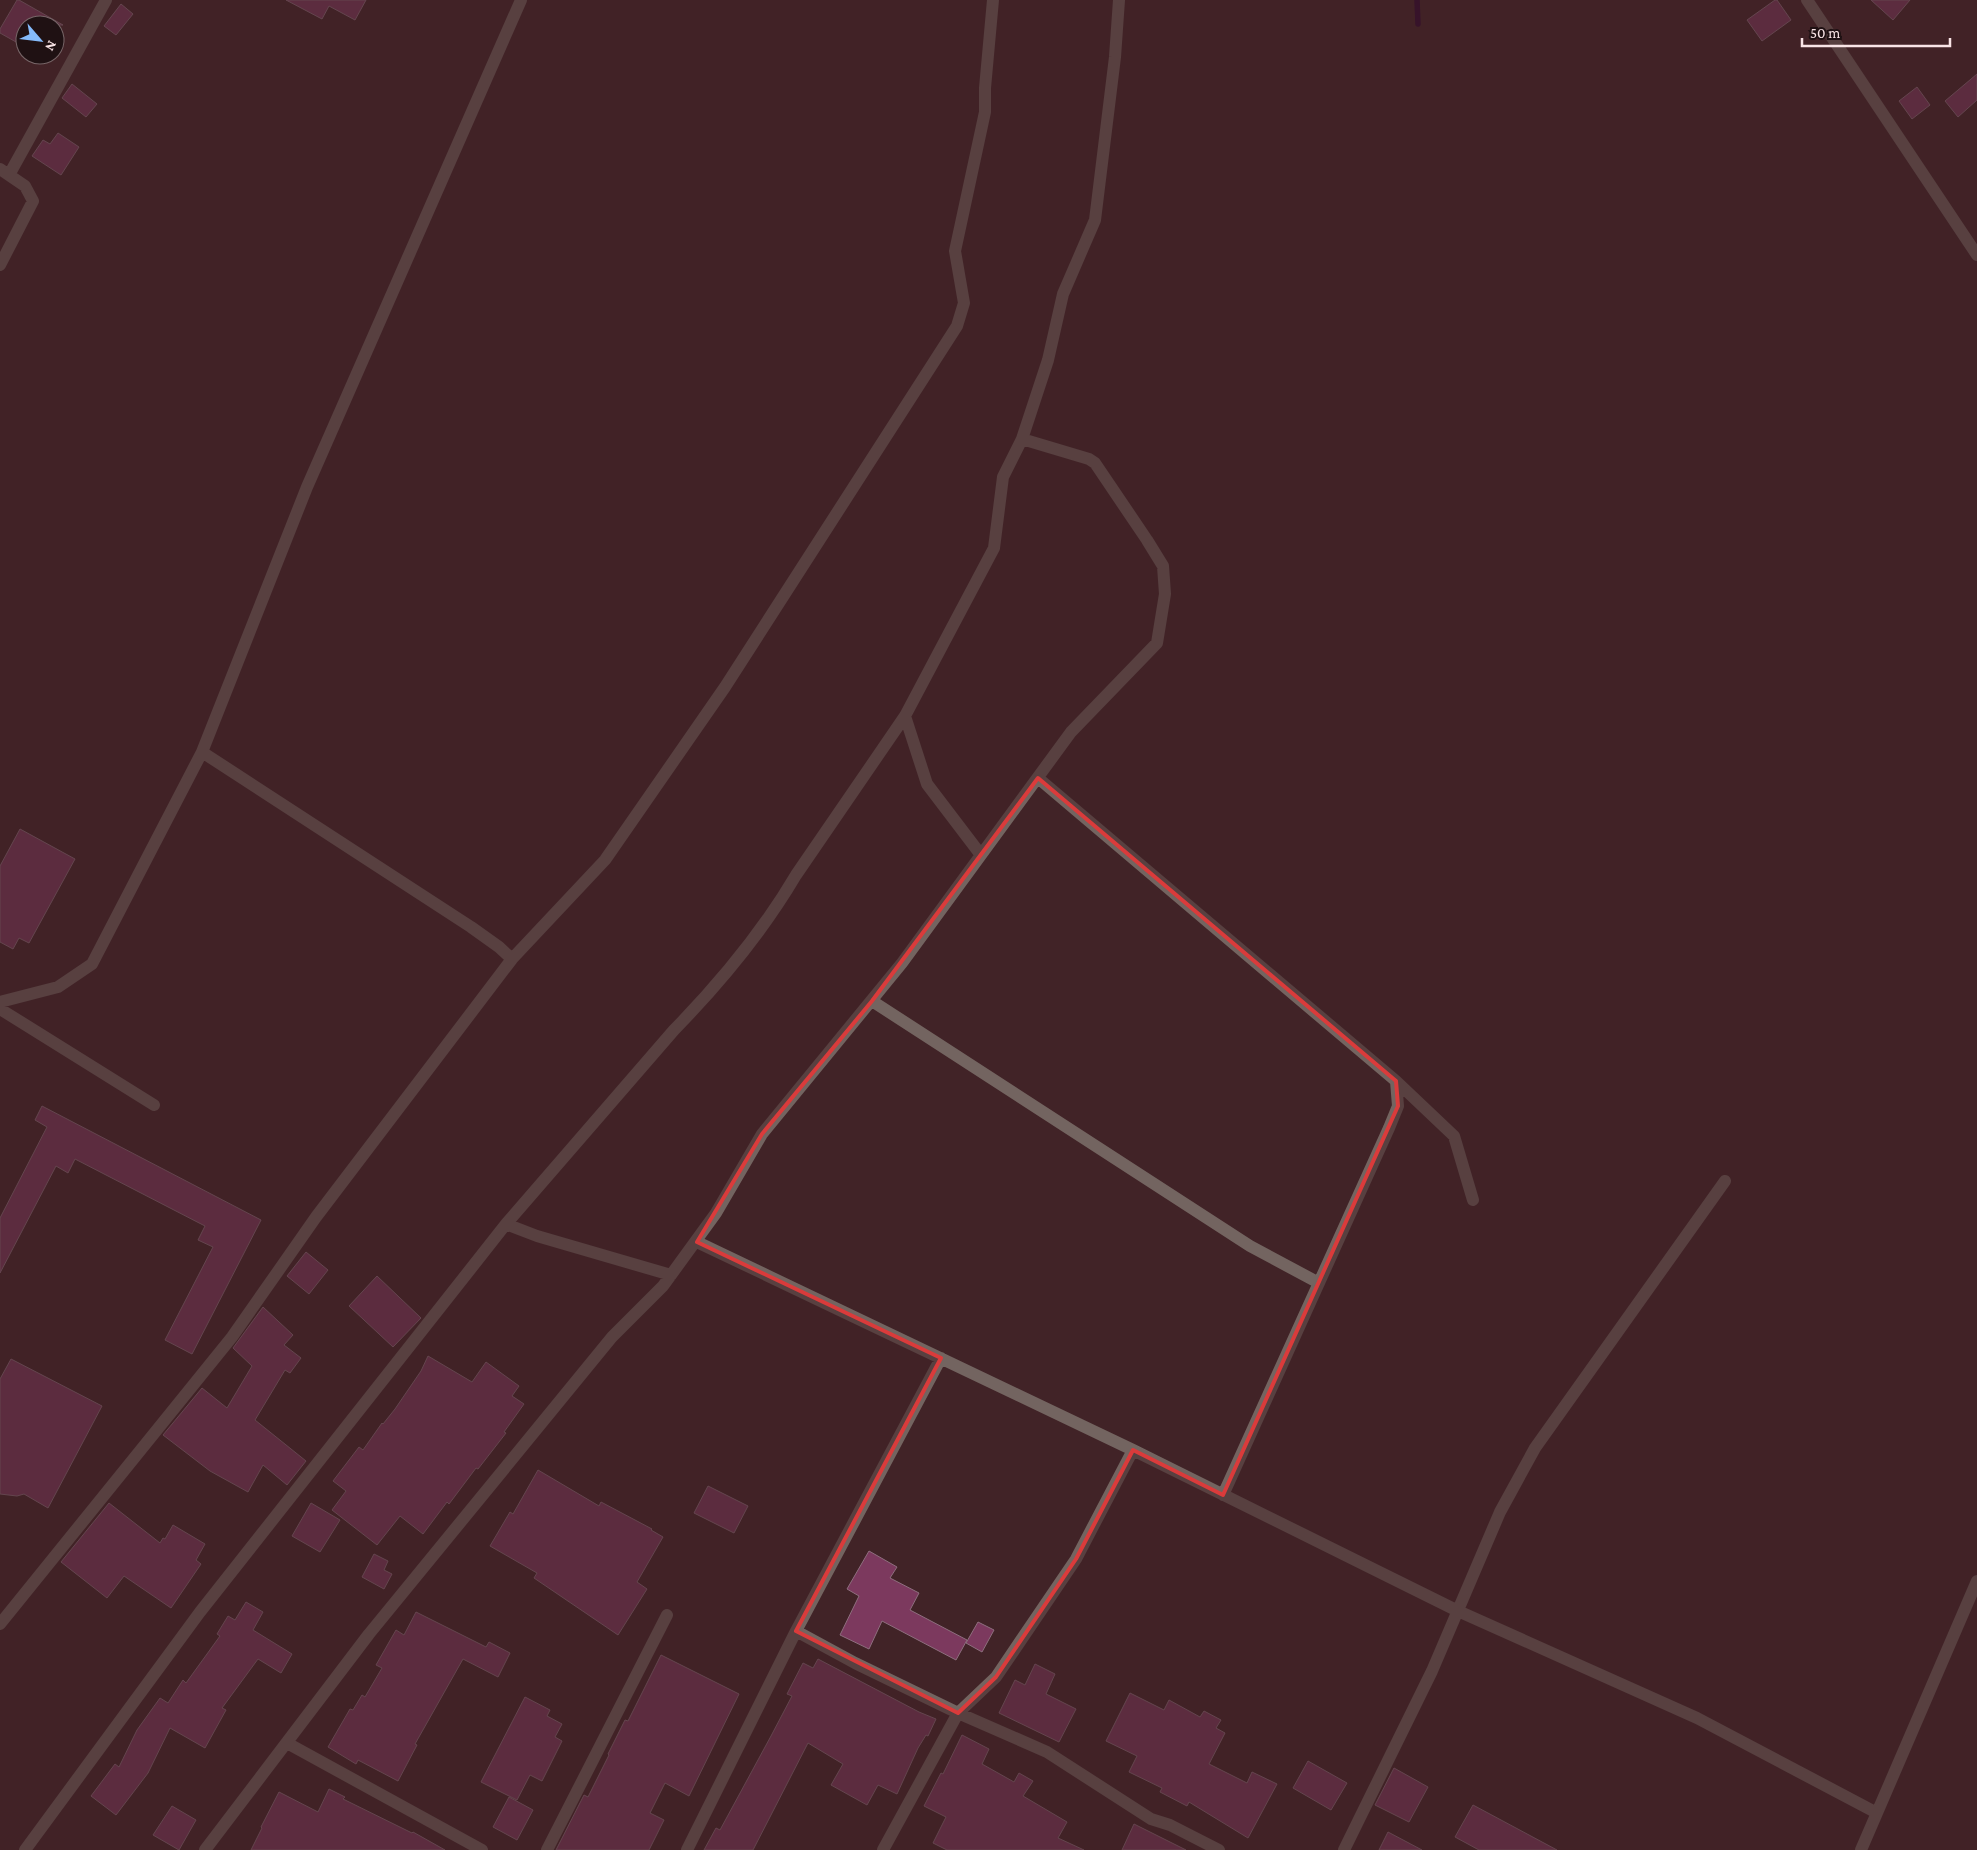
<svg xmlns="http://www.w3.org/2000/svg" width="1977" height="1850" font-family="'Crimson Pro',serif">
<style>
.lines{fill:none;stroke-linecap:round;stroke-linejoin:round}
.stream{stroke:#2a002f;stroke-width:5.5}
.building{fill:#7c395e;stroke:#8e6e7e}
.minor{stroke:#736460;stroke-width:12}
.marked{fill:none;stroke:#da3b3b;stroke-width:4;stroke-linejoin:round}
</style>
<rect width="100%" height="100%" fill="#412327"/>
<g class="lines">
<path class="stream" d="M1417,0L1418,24"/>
</g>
<path class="building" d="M17,0H19L63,25H25V47L0,33V29Z
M286,0H366L355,20L329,6L322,19Z
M1775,0H1777L1791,20L1762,41L1747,20Z
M1871,0H1910L1893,20Z
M121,4L133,14L116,35L104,26Z
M1977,74V100L1958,117L1945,101Z
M72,84L97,104L86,117L62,98Z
M1917,87L1930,105L1912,119L1899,101Z
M58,133L79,147L61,175L32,156L43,140L50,144Z
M20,829L75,859L29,943L19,938L13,949L0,942V866Z
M42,1106L261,1220L192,1354L165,1340L213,1247L198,1240L205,1226L75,1159L68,1173L56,1166L0,1273V1218L47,1127L35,1120Z
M306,1252L328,1270L309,1294L287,1276Z
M377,1276L421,1318L393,1347L349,1306Z
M263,1307L293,1335L284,1345L301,1358L290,1373L285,1370L255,1420L306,1461L287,1485L263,1465L248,1492L210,1471L163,1435L202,1388L227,1408L252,1366L233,1348Z
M428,1356L472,1382L486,1362L519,1386L512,1396L524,1404L504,1432L506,1433L478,1469L476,1468L449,1504L447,1502L423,1534L400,1516L377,1545L332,1510L346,1491L333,1481L359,1447L363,1450L382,1423L383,1424L395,1409L421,1371Z
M11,1359L102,1406L48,1508L24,1494L17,1496L0,1494V1379Z
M538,1470L599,1506L601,1502L652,1529L651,1530L663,1537L637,1582L647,1589L618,1635L534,1578L537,1573L490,1546L510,1512L513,1514Z
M708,1486L748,1506L734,1533L694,1513Z
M109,1503L160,1543L163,1538L165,1539L173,1525L205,1544L196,1560L201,1564L171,1608L124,1576L107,1598L61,1562Z
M311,1503L340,1520L320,1552L292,1536Z
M869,1551L897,1567L890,1578L919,1593L910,1610L967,1640L956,1660L882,1621L869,1649L840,1635L859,1596L847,1589Z
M374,1554L388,1561L384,1570L392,1574L384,1589L362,1577Z
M246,1602L263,1612L253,1630L292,1654L281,1673L258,1659L222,1708L226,1710L205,1748L170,1728L148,1773L116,1815L91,1796L115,1764L119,1767L137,1730L160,1698L168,1703L183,1680L186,1683L220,1636L217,1634L228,1616L235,1620Z
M416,1612L486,1647L489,1642L510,1653L498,1677L463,1659L415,1744L417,1745L398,1781L358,1760L356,1764L328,1747L350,1709L353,1710L362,1695L365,1697L382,1668L376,1665L396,1630L404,1635Z
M978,1622L994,1630L982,1652L966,1643Z
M661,1655L739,1694L689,1796L665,1783L650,1813L664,1820L649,1850H556L584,1795L588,1797L609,1755L608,1754L625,1720L628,1721Z
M818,1659L919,1712L936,1719L928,1736L926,1735L918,1748L897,1794L878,1785L867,1805L831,1785L843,1764L808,1743L753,1850H704L716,1828L720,1830L771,1736L792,1696L787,1694L803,1663L813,1668Z
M1035,1664L1055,1674L1046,1694L1076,1709L1059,1742L999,1713L1015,1680L1025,1685Z
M1130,1693L1164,1710L1169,1700L1200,1717L1204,1711L1221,1720L1216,1728L1225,1733L1209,1764L1247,1783L1252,1772L1277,1784L1248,1838L1189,1802L1187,1806L1160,1792L1162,1788L1129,1772L1137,1756L1106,1741Z
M525,1697L550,1710L547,1716L562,1724L555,1737L562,1741L542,1781L530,1775L517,1800L481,1782Z
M962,1735L989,1749L982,1764L1014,1782L1019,1773L1033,1781L1023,1796L1067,1822L1058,1838L1084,1850H947L933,1843L946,1817L924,1806L941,1773L943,1774Z
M1308,1761L1347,1783L1331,1810L1293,1788Z
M1394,1768L1428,1787L1409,1822L1375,1805Z
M329,1789L345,1797L343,1799L412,1833L413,1832L445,1850H251L262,1828L261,1827L279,1792L318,1812Z
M509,1797L533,1810L517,1840L493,1827Z
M1473,1805L1557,1850H1479L1455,1837Z
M172,1806L196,1820L179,1850L153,1835Z
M1134,1824L1186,1850H1122Z
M1388,1832L1422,1850H1379Z"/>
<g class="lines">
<path class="minor" d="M1807,0L1977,255
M0,169L25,186L33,201L0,265
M9,175L106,0
M905,716L927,784L981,855
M202,752L471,927L499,947L512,959
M1038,778L1396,1081L1398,1106L1389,1128L1223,1495
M872,1001L1250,1246L1319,1283
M0,1002L58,987L92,964L202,752L307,487L521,0
M0,1009L154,1105
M1396,1081L1454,1136L1473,1200
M506,1224L537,1236L671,1275
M697,1242L1133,1450L1458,1611L1697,1718L1877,1813
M0,1624L232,1337L316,1217L512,959L605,860L725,687L957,326L964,303L955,251L985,112V88L993,0
M796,1631L855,1663L958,1713L1047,1752L1151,1819L1170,1825L1219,1850
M287,1743L482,1850
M25,1850L200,1612L506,1224L674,1030C719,984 763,931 796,875L905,716L994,548L1003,477L1022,439L1048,360L1063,294L1095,220L1115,57L1119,0
M205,1850L369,1634L612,1337L663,1286L716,1213L762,1134L902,963L1071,732L1157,643L1165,594L1163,566L1147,540L1095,463L1089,459L1022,439
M547,1850L667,1615
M687,1850L796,1631L941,1358
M883,1850L958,1713L996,1677L1076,1559L1133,1450
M1344,1850L1432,1671L1500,1512L1535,1448L1725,1181
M1861,1850L1977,1581"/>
</g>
<path d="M0 0H1977V1850H0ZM1038,778L1396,1081L1398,1106L1223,1495L1133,1450L1076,1559L996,1677L958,1713L796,1631L941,1358L697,1242L762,1134L872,1001Z" fill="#412327" fill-opacity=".55" fill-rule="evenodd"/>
<path class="marked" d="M1038,778L1396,1081L1398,1106L1223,1495L1133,1450L1076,1559L996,1677L958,1713L796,1631L941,1358L697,1242L762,1134L872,1001Z"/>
<g transform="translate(40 40) rotate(118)"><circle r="24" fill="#1f1113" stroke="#766567"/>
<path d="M0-4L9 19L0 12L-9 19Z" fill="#85bbfb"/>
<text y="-8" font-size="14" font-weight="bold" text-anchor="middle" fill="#f9e4e6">N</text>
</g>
<path d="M1802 38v8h148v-8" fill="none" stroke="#f9e4e6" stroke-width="2.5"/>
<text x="1810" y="38" font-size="15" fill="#f9e4e6" stroke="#1f1113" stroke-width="4" paint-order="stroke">50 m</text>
</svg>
